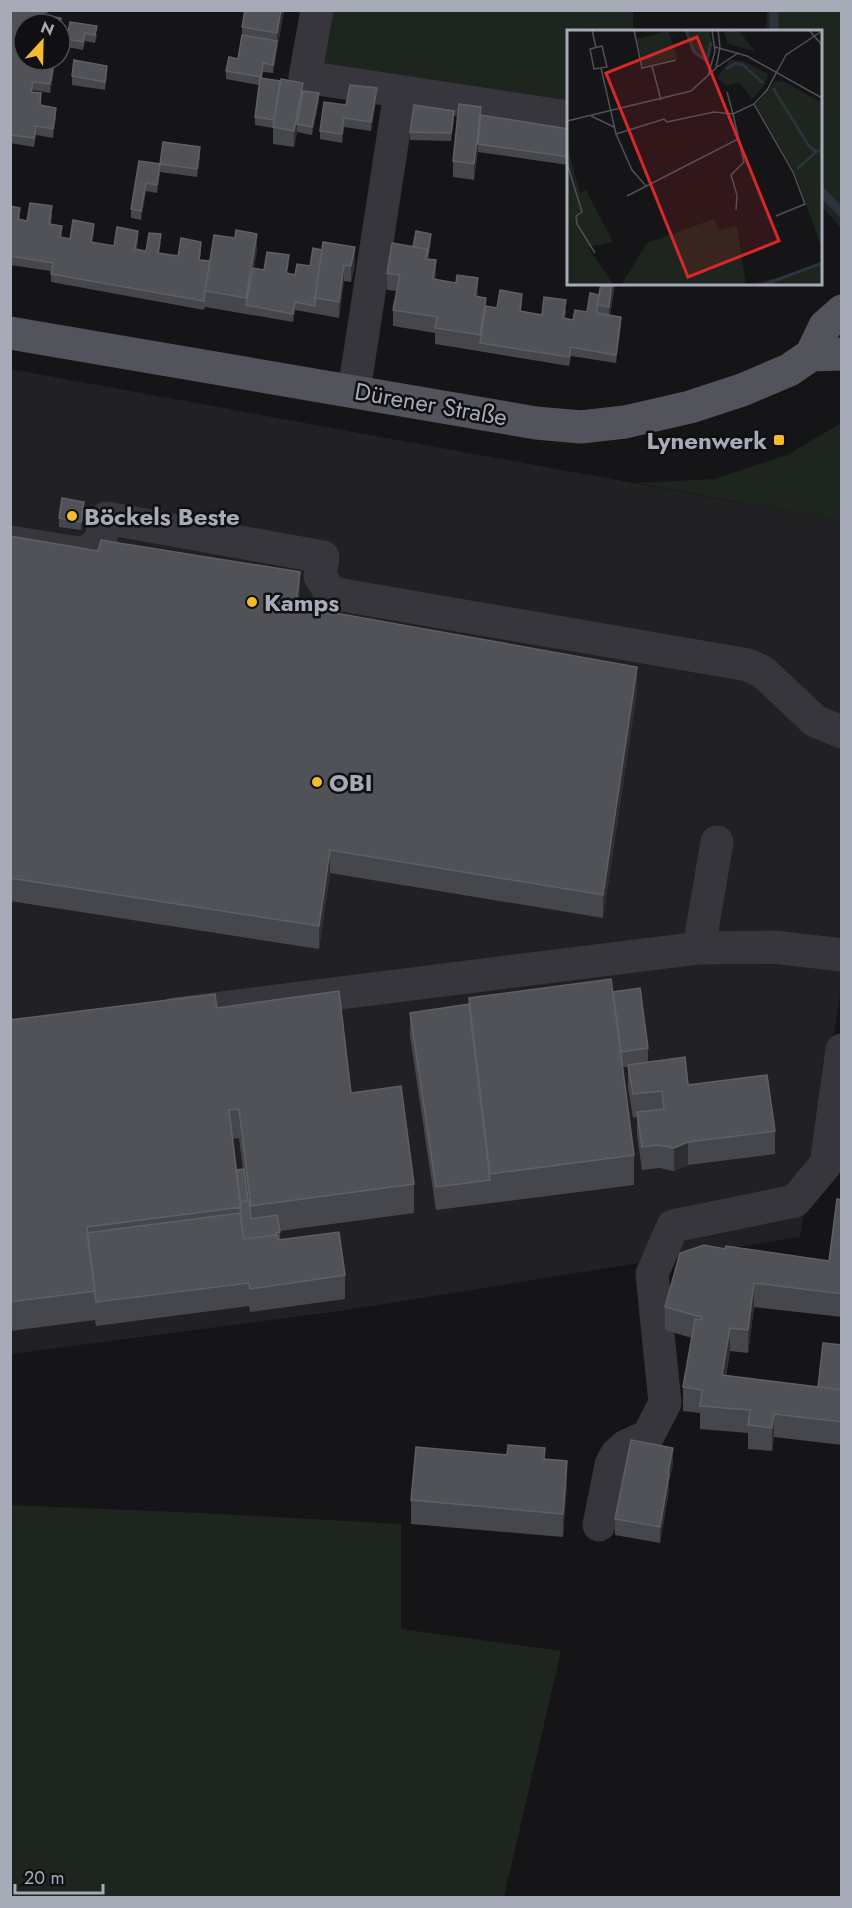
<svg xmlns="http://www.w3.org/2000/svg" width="852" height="1908" font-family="Jost,sans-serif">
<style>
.built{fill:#212124}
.green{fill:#1d251e}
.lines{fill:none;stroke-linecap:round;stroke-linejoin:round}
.stream{stroke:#2b333b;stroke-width:9}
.minor{stroke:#36363c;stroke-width:33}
.major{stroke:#52535b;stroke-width:33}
.wall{fill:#46474c;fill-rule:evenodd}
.shaded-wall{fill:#2e2f32}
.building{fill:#515258;stroke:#5e6066;stroke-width:1.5}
.poi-dot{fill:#f4bb2f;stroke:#101012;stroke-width:2}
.labels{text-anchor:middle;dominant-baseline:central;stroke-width:5;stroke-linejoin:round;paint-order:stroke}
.street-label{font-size:24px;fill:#a6abb7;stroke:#101012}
.poi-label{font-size:24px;font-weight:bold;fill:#a6abb7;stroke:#101012;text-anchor:start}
.inset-river{fill:none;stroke:#2b333b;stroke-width:3}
.inset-road{fill:none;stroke:#4f5157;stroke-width:1.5}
.view{fill:#d62828;fill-opacity:0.15;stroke:#d62828;stroke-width:3}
.inset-edge{fill:none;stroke:#a6abb7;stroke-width:3}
</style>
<rect width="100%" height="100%" fill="#151517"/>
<path class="built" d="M10,369L841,521V989L800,1237L340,1311L11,1354Z"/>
<path class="green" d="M330,11H633V31L568,32V103L321,65Z
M767,11H841V228L821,206L820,32L766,31Z
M841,423V521L636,483L714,479L787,455Z
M11,1505L202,1513L401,1524V1629L561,1651L504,1897H11Z"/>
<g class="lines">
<path class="stream" d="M774,32V10
M820,190L842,213"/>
<path class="minor" d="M317,10L305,77L568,117
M354,391L400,92
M10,542L85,554L100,542L106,518L323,557L320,576L331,593L748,665L763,672L815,721L842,732
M699,948L717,842
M173,1014L699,948L774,947L842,955
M599,1525L611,1465L616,1455L626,1446L648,1436L665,1403L652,1274L673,1226L795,1201L826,1164L842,1050"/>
<path class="major" d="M10,333L536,423L581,427L625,422L690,407L742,390L789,370L811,355L842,354
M811,355L825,326L842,311"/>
</g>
<path class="wall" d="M10,10H48V13H45L44,15L61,26L24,24V60L54,71L50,93L33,90L32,92L41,101V105L56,116L53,138L36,135L34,147L10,143Z
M245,10H284L273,73L263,72L262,78L303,91L319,101L312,135L297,132L294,147L273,144V128L255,125V117L259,85L226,79V71L238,59L242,35V27Z
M70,22L97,35L95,43L85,41L83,50L67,47V39Z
M107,74L105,90L72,85V76Z
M377,96L371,131L344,127L342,143L320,139V131L346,105Z
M481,115L568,129V165L478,152V149L474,180L453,177V161Z
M454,119L451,141L410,140V132Z
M200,156L197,177L160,172L157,193L146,191L141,220L131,218V209L139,161L160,164Z
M10,206L20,216L19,219L27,221L52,214L51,224L62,234L61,237L70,239L94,232L92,242L114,246L138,239L137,250L146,251L161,242L159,253L178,256L201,250L200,260L210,261L257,250L254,268L264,270L289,263L287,273L295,275L310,266L355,264L351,282L344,281L339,318L295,310L293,322L205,307L204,310L51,282V271L10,265Z
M431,242L428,259L436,276V279L478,295L477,297L486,306L497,308L522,302L521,311L542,315L566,309L565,319L573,320L587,312L599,295L615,284L610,315L621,325L616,363L571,356L569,366L435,344V333L393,326V310L397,291L387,290V273L413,247Z
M84,510L81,530L59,527V518Z
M10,536L300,595L299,607L637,690L603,918L330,873L319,949L10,901Z
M613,992L648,1048V1062L775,1131V1154L688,1165L674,1171L659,1168L642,1170L637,1135V1117L633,1118L628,1088V1067H623L634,1155V1185L436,1210L410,1036V1013L469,1004V998Z
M217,1008L351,1093L414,1184V1213L280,1231V1240L345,1275V1299L250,1312L249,1306L96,1326L95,1320L10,1331V1020ZM239,1138L243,1169L236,1170L232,1139Z
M842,1200V1317L754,1307L748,1353L730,1351L726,1376L818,1387L842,1345V1445L774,1437L772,1451L748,1449V1433L700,1429V1413L683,1411V1387L692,1338L665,1330V1307L725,1249L829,1261Z
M545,1459L567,1484L563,1537L411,1524V1500Z
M673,1464L669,1481V1490L660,1543L615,1535V1519Z"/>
<path class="shaded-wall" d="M281,10H284L277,49V33Z
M277,41V49L273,73V65Z
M54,63V71L50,93V84Z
M107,66V74L105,90V82Z
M303,83V99L297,124V132L294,147V131Z
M377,88V96L371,131V122Z
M319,93V101L312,135V127Z
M481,107V123L474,180V164Z
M56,108V116L53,138V129Z
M454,111V119L451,141V133Z
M344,118V127L342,143V134Z
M200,147V156L197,177V169Z
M160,164V172L157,193V185Z
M146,183V191L141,220V211Z
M94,224V232L91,250V242Z
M138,231V239L135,258V249Z
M257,234V250L248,306L246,305V298Z
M431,234V242L426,275V259Z
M355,247V264L351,282V266Z
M436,260V276L433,295V279Z
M344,265V281L339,318V302Z
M478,278V295L475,313V296Z
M612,284H615L609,323V307Z
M486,298V314L480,343V335Z
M295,302V310L293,322V314Z
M621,317V325L616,363V355Z
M84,502V510L81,530V522Z
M300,572V595L296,629V606Z
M637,667V690L603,918V895Z
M330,850V873L319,949V926Z
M688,1142V1165L674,1171V1148Z
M754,1283V1307L748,1353V1330Z
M730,1328V1351L722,1398V1375Z
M774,1414V1437L772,1451V1428Z
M673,1448V1464L669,1481V1490L660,1543V1527Z
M567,1461V1484L563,1537V1514Z"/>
<path class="building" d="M10,10H44L43,15L61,18L60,24H24V60H38L54,63L50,84L33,82L31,92L41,93L40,105L56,108L53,129L36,126L34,138L10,135Z
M245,10H281L277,33L242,27Z
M70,22L97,26L95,35L85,33L83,42L67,39Z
M242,35L277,41L273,65L263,63L261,77L226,71L229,57L238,59Z
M74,60L107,66L105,82L72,76Z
M260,78L280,81L274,120L255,117Z
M281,79L303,83L294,131L273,127Z
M350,85L377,88L371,122L344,118L342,134L320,131L324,102L346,105Z
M303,91L319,93L312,127L297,124Z
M459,104L481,107L474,164L453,161Z
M414,105L454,111L451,133L410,132Z
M481,115L568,129V157L478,144Z
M163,142L200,147L197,169L160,164Z
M139,161L160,164L157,185L146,183L141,211L131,209Z
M30,203L52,206L49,224L62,226L60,237L70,239L73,220L94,224L91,242L114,246L117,227L138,231L135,249L146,251L149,233L161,234L158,253L178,256L181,238L201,242L199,260L210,261L205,291L204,301L51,274L53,263L10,256L11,245H10V206L20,208L18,219L27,221Z
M236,230L257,234L246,298L205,291L214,235L235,238Z
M416,231L431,234L427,257V249L413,247Z
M323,242L355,247L351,266L344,265L339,302L315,298Z
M392,243L427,249L426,259L436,260L433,279L456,283L457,275L478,278L475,296L486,298L480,335L435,328L437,317L393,310L400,275L387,273Z
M313,248L322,250L315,298V306L295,302L293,314L246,305L253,268L264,270L267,252L289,255L286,273L295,275L297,264L310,266Z
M601,284H612L609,307L597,305Z
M500,290L522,294L520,311L542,315L544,297L566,300L563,318L573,320L575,310L587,312L590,293L599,295L597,305V313L621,317L616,355L571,347L569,357L480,343L486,306L497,308Z
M62,498L84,502L81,522L59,518Z
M10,536L98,551L101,540L300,572L296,606L637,667L603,895L330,850L319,926L10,878Z
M611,979L634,1155L490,1174L469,998Z
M640,988L648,1048L621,1052L613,992Z
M339,991L351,1093L401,1086L414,1184L251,1206L239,1109L229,1110L241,1207L87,1227L95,1291L10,1302V1020L215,994L217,1008Z
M469,1004L490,1180L436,1187L410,1013Z
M685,1057L688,1085L767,1075L775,1131L688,1142L674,1148L659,1145L642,1147L637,1112L664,1109L662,1091L633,1094L628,1065Z
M244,1169L248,1201L240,1202L236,1170Z
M837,1199L842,1200V1294L754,1283L748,1330L730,1328L722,1375L842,1390V1422L774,1414L772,1428L748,1425L750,1410L700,1406L702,1390L683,1387L695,1319L701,1320L702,1317L665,1307L680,1253L704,1245L725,1249L726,1246L829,1261Z
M249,1200L251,1219L277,1215L280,1232L276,1233V1235L244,1239L241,1219L240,1202Z
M240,1213L244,1239L277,1235L278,1240L339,1232L345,1275L250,1289L249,1283L96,1302L87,1233Z
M823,1343L842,1345V1390L818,1387Z
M631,1440L673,1448L668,1473L669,1474L660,1527L615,1519Z
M508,1445L545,1448L544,1459L567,1461L563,1514L411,1500L416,1447L507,1455Z"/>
<g class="poi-dot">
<rect x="773" y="434" width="12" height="12" rx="3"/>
<circle cx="72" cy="516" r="6"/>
<circle cx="252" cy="602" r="6"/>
<circle cx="317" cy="782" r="6"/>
</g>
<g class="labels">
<g class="street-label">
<text transform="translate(431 404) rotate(10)">Dürener Straße</text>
</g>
<g class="poi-label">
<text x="767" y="440" text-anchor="end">Lynenwerk</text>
<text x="84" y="516">Böckels Beste</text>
<text x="264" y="602">Kamps</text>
<text x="329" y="782">OBI</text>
</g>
</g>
<g transform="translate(567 30)">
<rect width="255" height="255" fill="#151517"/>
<path d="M118,0H142L145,14L141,32L125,22ZM156,0H171L188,21L161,14ZM101,1L111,28L76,36L70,9ZM163,30L176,31L201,44L197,56L185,69L172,52L160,56L150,48ZM216,51L255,73V219L227,141L189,75L207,52ZM0,115L13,163L19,160L46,212L21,217L47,255H0ZM147,189L152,200L170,196L179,255H54L80,213ZM255,233V255H180L218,246Z" fill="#1d251e"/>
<path class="inset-river" d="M119,0L127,22L140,31L144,12M159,39L169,33L176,35L196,53M206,58L242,116L249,122L255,119M230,139L249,122M196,255L255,233"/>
<path class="inset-road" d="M25,0L29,18M67,0L75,38L109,30M242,0L255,15M35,16L40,37L27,39L23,19ZM148,17L180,26L255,68M85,36L94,70M150,37L171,23M34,38L49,104L65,140L79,156M141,46L148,21L145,0M160,62L166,84L187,74L200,60L219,25L255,1M187,74L226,142L238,174L209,186M24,86L47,97M0,91L124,61L149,38L153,17L151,0M49,104L97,89L100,92L147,82L166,84L177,132L164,145L170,165L169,180M0,133L15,182L9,186L10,194L28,223M60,166L171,109"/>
<path class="view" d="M130,7L212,211L121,247L39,43Z"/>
<rect width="255" height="255" class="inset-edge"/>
</g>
<rect width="852" height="1908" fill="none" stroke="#a6abb7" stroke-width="24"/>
<g transform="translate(42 42) rotate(22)"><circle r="28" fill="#101012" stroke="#4c4e54" stroke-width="1.5"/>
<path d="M0-4.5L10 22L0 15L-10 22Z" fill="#f4bb2f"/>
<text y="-9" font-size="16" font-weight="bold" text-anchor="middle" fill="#a6abb7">N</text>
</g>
<path d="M15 1884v9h88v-9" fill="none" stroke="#a6abb7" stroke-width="3"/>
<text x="24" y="1884" font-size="18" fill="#a6abb7" stroke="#101012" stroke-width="4.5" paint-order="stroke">20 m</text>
</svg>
